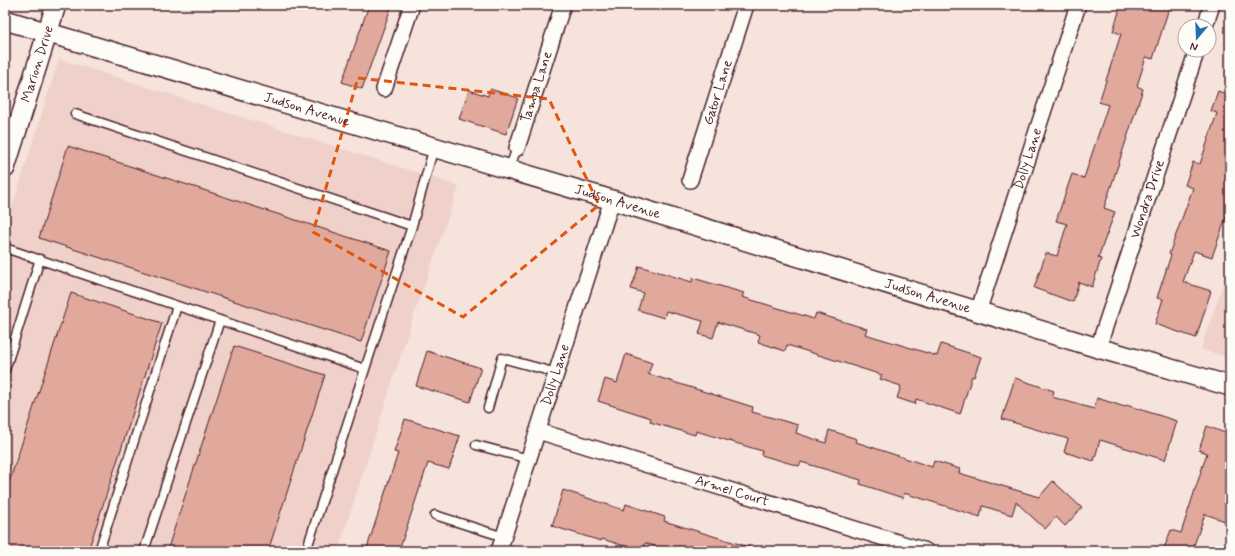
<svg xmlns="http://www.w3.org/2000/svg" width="1235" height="556" font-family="Mynerve,sans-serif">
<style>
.built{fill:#efd1c9}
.building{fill:#e1a89c;stroke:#4a1f2b}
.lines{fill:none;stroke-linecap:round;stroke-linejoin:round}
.service-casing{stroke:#4a1f2b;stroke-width:11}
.minor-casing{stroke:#4a1f2b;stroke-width:18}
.tertiary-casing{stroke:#4a1f2b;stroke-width:22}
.service{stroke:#fdfcf7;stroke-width:8}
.minor{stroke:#fdfcf7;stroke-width:15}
.tertiary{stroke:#fdfcf7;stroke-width:19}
.marked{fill:none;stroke:#e0560e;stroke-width:3;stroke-dasharray:8 5;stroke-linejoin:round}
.labels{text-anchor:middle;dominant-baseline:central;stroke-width:3;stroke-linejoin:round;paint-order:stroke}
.street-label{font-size:14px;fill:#4a1f2b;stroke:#fdfcf7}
</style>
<rect width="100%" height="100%" fill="#f5e3dc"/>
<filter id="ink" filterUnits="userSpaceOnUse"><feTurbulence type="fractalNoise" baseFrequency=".025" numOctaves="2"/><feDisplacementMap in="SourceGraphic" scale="8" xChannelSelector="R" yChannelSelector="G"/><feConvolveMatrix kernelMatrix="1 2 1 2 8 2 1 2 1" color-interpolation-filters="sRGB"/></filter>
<g filter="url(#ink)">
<path class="built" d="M59,59L459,186L411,323L338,551H5V230Z
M1230,264V358L1201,349Z"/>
<path class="building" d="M369,5H392L362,89L342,82Z
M1121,5H1170L1153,59L1146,57L1137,86L1143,89L1104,208L1115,212L1098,258L1101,259L1092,287L1079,282L1073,302L1034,288L1046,253L1057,256L1067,224L1056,221L1072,174L1084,178L1108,105L1099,102L1121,34L1113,31Z
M1227,82H1230V206L1212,257L1194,251L1183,282L1211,291L1196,338L1155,324L1163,299L1157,298L1171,255L1169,254L1193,188L1185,185L1193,162L1200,164L1217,113L1211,111L1218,91L1223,93Z
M490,89L518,98L506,134L459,119L469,90L488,96Z
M68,146L391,251L361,342L39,238Z
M639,266L692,282L693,278L744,293L742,297L814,319L816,313L867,329L865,334L937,356L941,344L981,357L974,377L972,376L960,414L916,399L915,404L897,398L901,386L880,379L882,375L787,345L785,351L758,342L760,335L718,322L713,338L699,334L703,321L666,311L664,318L638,310L643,293L631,289Z
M71,293L162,323L88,551H5V495Z
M234,346L325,375L268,551H167Z
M427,351L481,368L470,402L416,386Z
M626,354L652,363L648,374L753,407L752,412L798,425L796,433L826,443L829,430L857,439L856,442L932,467L934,461L960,469L959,473L1039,497L1053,481L1082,508L1065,526L1056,517L1045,529L1016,502L1012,515L983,506L980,517L904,493L903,498L860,484L861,480L801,462L799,466L761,455L762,451L696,431L695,435L650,422L651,418L598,401L605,379L617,383Z
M1015,378L1054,391L1052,397L1094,409L1097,398L1125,407L1126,405L1177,421L1165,460L1100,440L1094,461L1064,452L1068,439L1002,419Z
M405,419L460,436L449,469L428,463L399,551H366L398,453L394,452Z
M1207,426L1230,435V505L1225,521L1205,514L1192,551H1163L1171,530L1181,533L1207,453L1199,450Z
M563,490L624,510L626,504L665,517L664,521L749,547V551H671L645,543L642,551H641L602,539L601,541L552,526Z"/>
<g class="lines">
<g class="service-casing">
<path id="service" d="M75,114L412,226L434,147
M509,169L517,148
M5,248L365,369L412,226
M5,370L40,259
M488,408L502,358L557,373
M476,445L529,459
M435,515L504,537
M99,551L177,306
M144,551L220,320
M306,551L365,369"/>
</g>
<g class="minor-casing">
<g id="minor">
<path d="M1205,26L1212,5"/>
<path d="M384,89L412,5"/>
<path id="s1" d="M517,148L563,5"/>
<path id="s2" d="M690,180L746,5"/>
<path id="s3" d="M978,312L1078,5"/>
<path id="s4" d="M1098,348L1197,50"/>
<path id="s5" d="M538,431L926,551"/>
<path id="s6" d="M499,551L612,200"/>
</g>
</g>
<g class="tertiary-casing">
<g id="tertiary">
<path id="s7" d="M5,20L612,200L1098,348L1230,386"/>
<path id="s8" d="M5,168L56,5"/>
</g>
</g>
<use href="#service" class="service"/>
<use href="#minor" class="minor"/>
<use href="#tertiary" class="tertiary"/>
</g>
</g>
<path class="marked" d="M358,78L549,99L599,205L463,317L313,232Z"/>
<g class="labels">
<g class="street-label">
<text stroke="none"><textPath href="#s8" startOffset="109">Marion Drive</textPath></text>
<text stroke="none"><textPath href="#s1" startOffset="64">Tampa Lane</textPath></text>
<text stroke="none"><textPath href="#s2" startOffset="92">Gator Lane</textPath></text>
<text stroke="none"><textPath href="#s7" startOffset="315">Judson Avenue</textPath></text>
<text stroke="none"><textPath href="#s3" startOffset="161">Dolly Lane</textPath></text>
<text stroke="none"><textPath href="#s4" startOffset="157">Wondra Drive</textPath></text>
<text stroke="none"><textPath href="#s7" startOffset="639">Judson Avenue</textPath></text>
<text stroke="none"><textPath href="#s7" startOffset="963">Judson Avenue</textPath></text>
<text stroke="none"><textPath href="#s6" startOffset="185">Dolly Lane</textPath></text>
<text stroke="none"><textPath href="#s5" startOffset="203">Armel Court</textPath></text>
</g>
</g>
<rect width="1235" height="556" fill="none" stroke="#fdfcf7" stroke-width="20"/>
<rect x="10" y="10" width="1215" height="536" fill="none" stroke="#4a1f2b" stroke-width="1.5" filter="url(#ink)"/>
<g transform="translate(1197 38) rotate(199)"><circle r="19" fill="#fdfcf7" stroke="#b5a4a5"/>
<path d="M0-3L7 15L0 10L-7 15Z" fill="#1f6fb2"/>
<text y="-6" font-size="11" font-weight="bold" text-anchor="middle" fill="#4a1f2b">N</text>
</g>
</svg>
